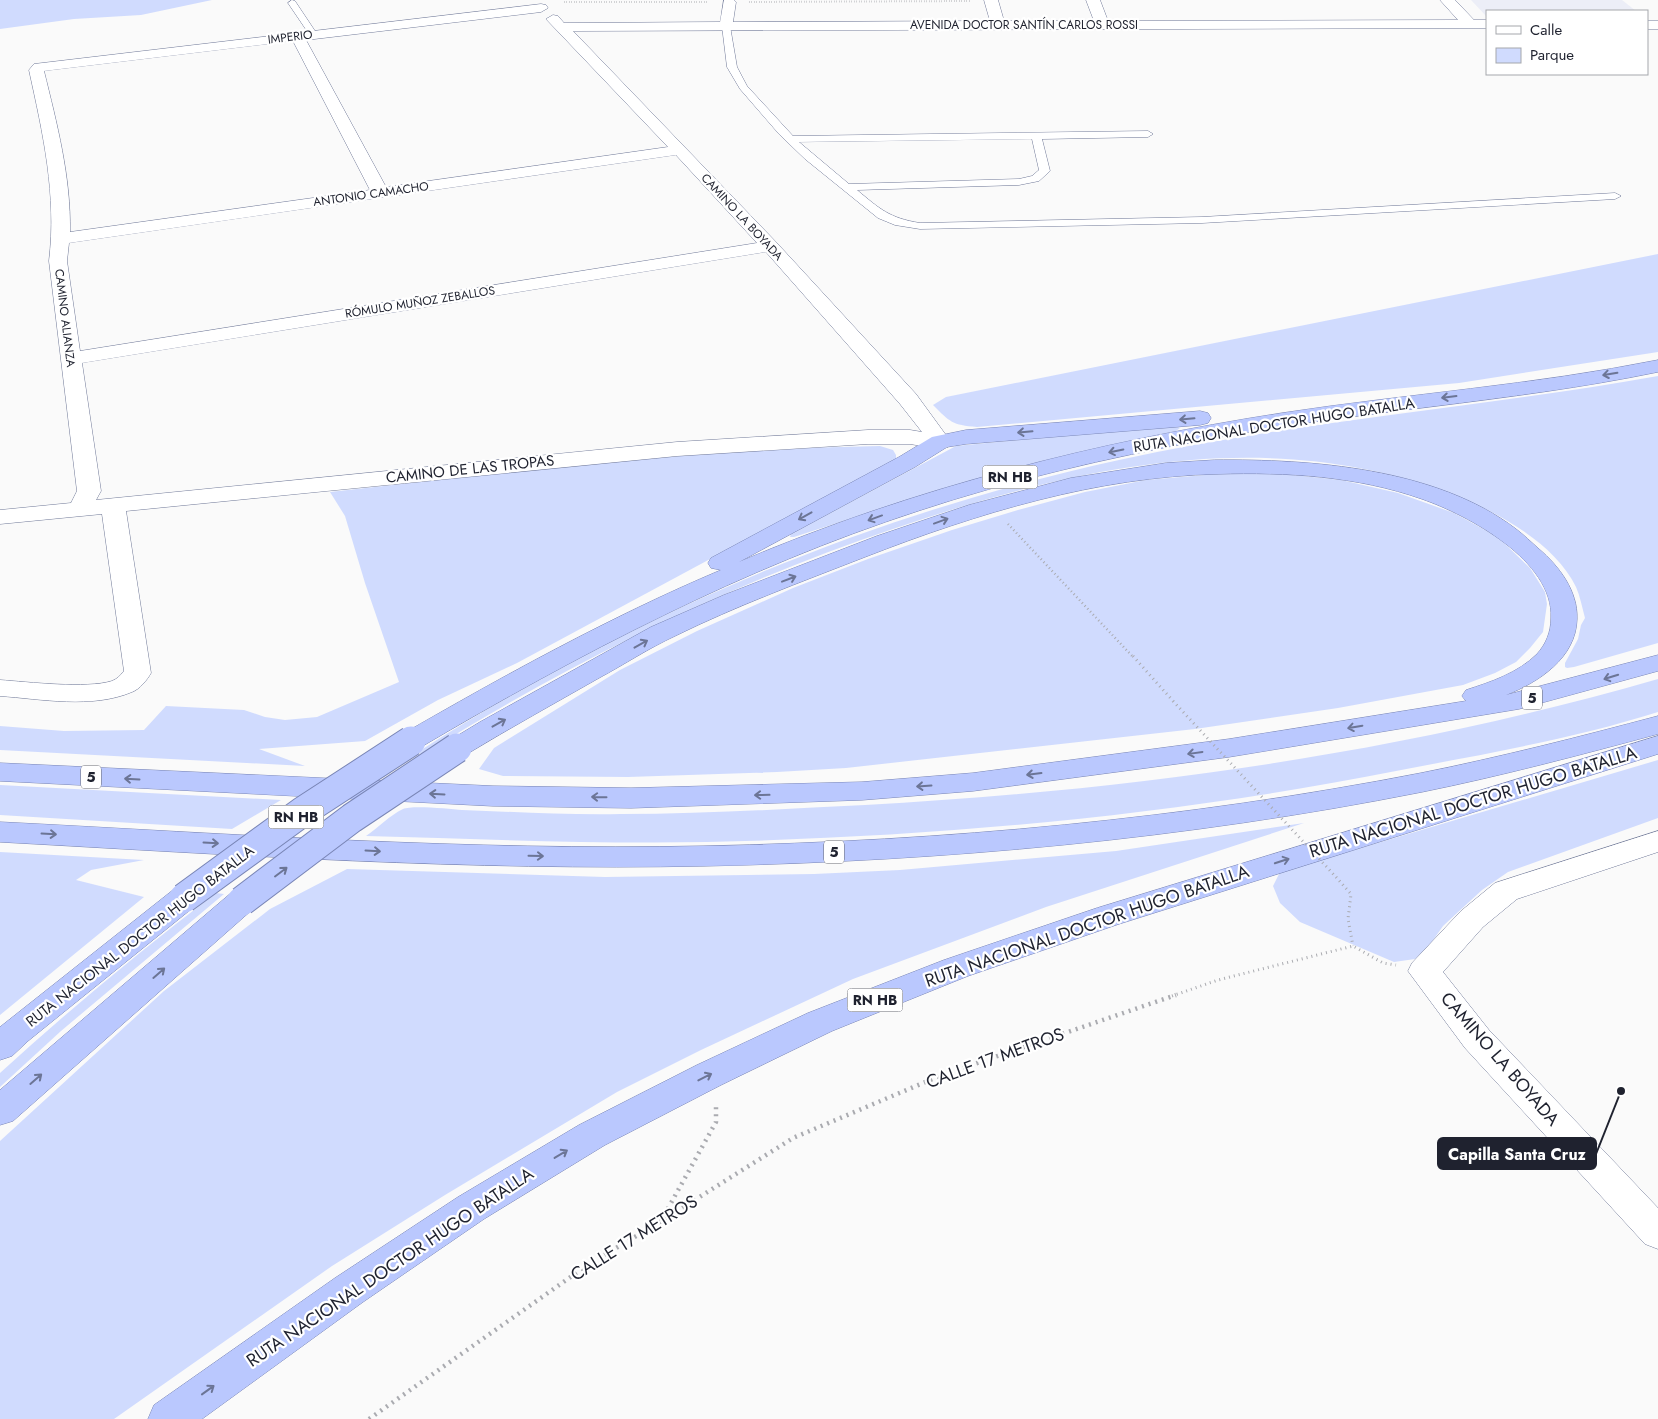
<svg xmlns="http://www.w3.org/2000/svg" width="1658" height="1419" font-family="Jost,sans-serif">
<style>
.built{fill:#eceef7}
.green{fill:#d0dbfe}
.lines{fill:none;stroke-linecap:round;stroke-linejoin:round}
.service-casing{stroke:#707998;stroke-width:1}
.minor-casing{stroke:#707998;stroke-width:1}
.trunk-casing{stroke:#7985b5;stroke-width:1}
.path-far3{stroke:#aaabb0;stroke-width:2;stroke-dasharray:0.5 2;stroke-linecap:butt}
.path-far2{stroke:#aaabb0;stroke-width:2.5;stroke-dasharray:1 3;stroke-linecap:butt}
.path-far1{stroke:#aaabb0;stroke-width:3;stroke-dasharray:1 4;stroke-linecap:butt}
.path{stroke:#aaabb0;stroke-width:4.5;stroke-dasharray:2 5;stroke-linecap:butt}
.service{fill:#fff;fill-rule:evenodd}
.minor{fill:#fff;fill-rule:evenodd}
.trunk{fill:#bac8fe;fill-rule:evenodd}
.trunk-bridge-casing{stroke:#7985b5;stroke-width:31;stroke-linecap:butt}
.path-bridge{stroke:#aaabb0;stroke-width:3;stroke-dasharray:1 4;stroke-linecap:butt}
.trunk-bridge{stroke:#bac8fe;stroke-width:29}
.oneway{stroke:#6c7596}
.labels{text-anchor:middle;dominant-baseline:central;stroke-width:4.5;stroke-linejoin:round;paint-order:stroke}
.far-street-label{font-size:12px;fill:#1f222f;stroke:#fff}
.shield{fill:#fff;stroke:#62646d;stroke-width:1}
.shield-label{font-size:14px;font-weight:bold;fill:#1f222f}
.street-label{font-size:15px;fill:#1f222f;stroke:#fff}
.near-street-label{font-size:18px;fill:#1f222f;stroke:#fff}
.leader{fill:none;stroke:#1f222f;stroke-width:2}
.callout-dot{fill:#1f222f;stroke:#fff;stroke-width:2}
.callout{fill:#1f222f;stroke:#1f222f;stroke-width:2}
.callout-label{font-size:16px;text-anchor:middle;font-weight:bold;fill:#fff}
</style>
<rect width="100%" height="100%" fill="#fafafa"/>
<path class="built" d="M1471,0H1622L1636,11H1487V17Z"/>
<path class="green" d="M0,0H212L141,15L74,19L0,29Z
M1658,254V352L1459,383L977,427C952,425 950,422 933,405L946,397Z
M1658,376V643L1574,667L1567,668L1565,667V663L1578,639L1581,625L1585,618C1582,607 1580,596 1576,587C1555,543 1497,512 1454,495C1269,423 1074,467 893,529C727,585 571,662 422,755L418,752C631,615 871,514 1119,460C1297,421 1479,408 1658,376Z
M1173,425L1180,428L1176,431L1122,443L902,502L794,537H790L791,534L956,446Z
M880,446L893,450L896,455V459L517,663L438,700L365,741L259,749L305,766L0,750V726L64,731L144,730L166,706L244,710L265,717L285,720L317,717L399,682L365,583L345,516L330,492C513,472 696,449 880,446Z
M1217,474H1283L1341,480L1398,493L1454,513L1498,537L1530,568L1545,592L1547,604L1543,632L1530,648L1516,662L1495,673L1463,685L1338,708L1195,729L846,768L777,772L628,777L503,776L479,769L494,748L620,670L697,631L793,588L868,559L952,530L1018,510L1085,492L1146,480Z
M1658,679V712C1573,739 1484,754 1396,771C1169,816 938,837 707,842C593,844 480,839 366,836C378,828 390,815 403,809C412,805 450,809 462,810C515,812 568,815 621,814C702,814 783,809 865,805C1133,790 1399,754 1658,679Z
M1658,760V818L1508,872L1482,890L1443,926L1429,946L1415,959L1394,962L1300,922L1280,903L1273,886L1280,872Z
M0,785L281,800L232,829L0,815Z
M1304,823L1046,907L853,979L701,1050L617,1092L445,1195L332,1266L114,1419H0V1141L164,991L270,909L347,869L605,877L814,874L900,870L1116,851Z
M0,852L144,860L91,870L76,880L144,897L0,1015Z
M216,893L224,894L61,1031L0,1087V1073C69,1010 141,950 216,893Z"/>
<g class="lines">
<g class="service-casing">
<path id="service" d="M292,0L295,1L317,34L316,36L313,37L309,34L288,3Z
M726,23L730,26L737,67L747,86L793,136L1148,131L1153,134L1148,137L1042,139L1050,171L1039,181L1019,185L857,190C880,209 889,218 920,223L1202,217L1615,193L1621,196L1615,199L1202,223L920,229L895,225L878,218L805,159L779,134L740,89L727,67L722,26ZM1032,139L1039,170L1032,176L1019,179L849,184L799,142Z"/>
</g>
<g class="minor-casing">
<path id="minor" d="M724,0H734L736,2L733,22L990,21L984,0H998L1004,21H1094L1086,0H1100L1108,21L1458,20L1440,0H1455L1474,20H1487V28L573,31L776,242L916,394L951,442L948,447L940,449L910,444H868L677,456L126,511L151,673C147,680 140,689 132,692C92,709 41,699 0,696V680C28,682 87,689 112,681C117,679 121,675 124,671L102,514L0,524V510L71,503L77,491L49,261C57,195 43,134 29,70L34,64L541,4L546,5L548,8L541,12L306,40L386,187L668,147L546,19L553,15L558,16L564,23L720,22ZM293,41L370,190L70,232C71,177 57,124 44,71ZM676,155L757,243L80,351L67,261L69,243ZM766,252L900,404L922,432L910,430H868L677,442L96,500L101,491L82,363Z
M1647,21H1658V29H1647Z
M1658,831V852L1517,899L1483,927L1443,972L1489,1030L1658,1208V1249L1645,1244L1465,1048L1408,971L1412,963L1461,911L1495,883Z"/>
</g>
<g class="trunk-casing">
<path id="trunk" d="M1658,360V372C1508,403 1354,411 1204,440C1107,458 1011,480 918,511C743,568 579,654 421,747L411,750L401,747L397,741L401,735C505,675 610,617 721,570L711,568L708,563L711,558L899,457L932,437L966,430L1200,411L1208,413L1211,418L1208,423L1200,425L966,444L947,447L915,467L739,562C913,488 1096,442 1282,413C1407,394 1534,385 1658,360Z
M1215,460C1311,459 1436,468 1516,529C1524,535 1531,542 1539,549C1559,566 1578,591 1577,619C1576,658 1539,682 1506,695L1658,655V671L1519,709L1229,757L973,791L862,800L631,808L493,806L0,781V763L493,786L631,788L862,782L973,773L1229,739L1466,701L1462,696L1466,690C1491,682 1518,673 1537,654C1546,644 1551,632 1551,618C1554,561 1468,515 1422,499C1357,476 1286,472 1218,474C1096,477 978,513 865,557C801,582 736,606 675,636C649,648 625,664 599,678C555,703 510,728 467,754L457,757L447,754L443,748L447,742L480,722L651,627L724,595L877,536L969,505L1071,478L1166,463Z
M1658,716V734C1580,755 1501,776 1422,792C1185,839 945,861 705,866C469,871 235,855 0,842V822C235,834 469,851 704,846C945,841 1185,819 1421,773C1501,757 1579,737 1658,716Z
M1658,736V754L1119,924L968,976L832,1031L721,1085L605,1145L484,1219L363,1302L202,1419H148L154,1405L335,1278L458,1197L579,1125L697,1065L808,1013L944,960L1097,908Z
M184,887L195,890L200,898L195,906L28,1041L12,1056L0,1060V1027L173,890Z
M242,890L253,893L258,901L253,909L13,1121L0,1125V1090L231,893Z"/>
</g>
<path class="path-far3" d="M564,2H708
M749,2L970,1"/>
<path class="path-far2" d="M1008,524L1134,658"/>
<path class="path-far1" d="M1133,656L1173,701
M1336,877L1351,894L1348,919L1353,946
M1172,996L1218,980L1353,946L1383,963L1396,965"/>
<path class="path" d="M661,1221L716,1122V1104
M369,1419L589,1264L660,1222L793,1138L942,1075L1176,995"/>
<use href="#service" class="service"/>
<use href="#minor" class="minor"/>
<use href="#trunk" class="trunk"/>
<g class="trunk-bridge-casing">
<path id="trunk-bridge" d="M184,898L302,812L411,741
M242,901L352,818L457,748"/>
</g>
<path class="path-bridge" d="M1173,701L1336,877"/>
<use href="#trunk-bridge" class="trunk-bridge"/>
</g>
<defs><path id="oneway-shaft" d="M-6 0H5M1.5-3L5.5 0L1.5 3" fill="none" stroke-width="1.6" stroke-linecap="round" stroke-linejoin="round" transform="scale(1.25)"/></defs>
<g class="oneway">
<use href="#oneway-shaft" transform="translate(1610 374) rotate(171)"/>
<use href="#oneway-shaft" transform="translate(1449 397) rotate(173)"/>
<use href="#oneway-shaft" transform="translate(1187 419) rotate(175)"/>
<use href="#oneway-shaft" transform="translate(1025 432) rotate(175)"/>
<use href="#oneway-shaft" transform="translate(1116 451) rotate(168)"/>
<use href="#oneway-shaft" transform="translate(805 516) rotate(151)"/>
<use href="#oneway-shaft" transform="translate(875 518) rotate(160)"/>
<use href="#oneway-shaft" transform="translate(941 521) rotate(-20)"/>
<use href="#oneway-shaft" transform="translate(789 579) rotate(-21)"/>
<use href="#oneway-shaft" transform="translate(641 644) rotate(-29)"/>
<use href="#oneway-shaft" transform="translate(1611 677) rotate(163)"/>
<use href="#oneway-shaft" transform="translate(499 723) rotate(-29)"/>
<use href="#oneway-shaft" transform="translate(1355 727) rotate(170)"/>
<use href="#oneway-shaft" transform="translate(1195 753) rotate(172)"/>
<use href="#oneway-shaft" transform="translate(1034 774) rotate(173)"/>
<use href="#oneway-shaft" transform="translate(132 779) rotate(-177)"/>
<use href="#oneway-shaft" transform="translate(924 786) rotate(176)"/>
<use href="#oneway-shaft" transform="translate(437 794) rotate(-177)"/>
<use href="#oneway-shaft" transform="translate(762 795) rotate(179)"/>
<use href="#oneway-shaft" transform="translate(599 797) rotate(-179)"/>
<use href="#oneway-shaft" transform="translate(49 834) rotate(3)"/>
<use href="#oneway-shaft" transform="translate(211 843) rotate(3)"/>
<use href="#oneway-shaft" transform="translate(373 851) rotate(3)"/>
<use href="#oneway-shaft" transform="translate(536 856) rotate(1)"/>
<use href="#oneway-shaft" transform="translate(1282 861) rotate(-18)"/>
<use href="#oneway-shaft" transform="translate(281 872) rotate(-37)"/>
<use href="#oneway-shaft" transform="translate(159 973) rotate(-41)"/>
<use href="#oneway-shaft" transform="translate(705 1077) rotate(-27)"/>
<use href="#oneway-shaft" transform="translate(36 1079) rotate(-41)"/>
<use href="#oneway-shaft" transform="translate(561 1154) rotate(-31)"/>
<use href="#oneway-shaft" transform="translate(208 1390) rotate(-36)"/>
</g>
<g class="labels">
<g class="far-street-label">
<text x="1024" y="25">AVENIDA DOCTOR SANTÍN CARLOS ROSSI</text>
<text transform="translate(290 37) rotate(-7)">IMPERIO</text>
<text transform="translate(371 194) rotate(-8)">ANTONIO CAMACHO</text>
<text transform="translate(742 217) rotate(47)">CAMINO LA BOYADA</text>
<text transform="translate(420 302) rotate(-9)">RÓMULO MUÑOZ ZEBALLOS</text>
<text transform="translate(65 318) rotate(83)">CAMINO ALIANZA</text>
</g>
<g class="shield">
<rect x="982.5" y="465.5" width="55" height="23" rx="4"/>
<rect x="1522" y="686.5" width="20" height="23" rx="4"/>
<rect x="81" y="765.5" width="20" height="23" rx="4"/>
<rect x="268.5" y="805.5" width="55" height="23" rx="4"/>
<rect x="824" y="840.5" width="20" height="23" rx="4"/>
<rect x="847.5" y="988.5" width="55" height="23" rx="4"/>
</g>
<g class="shield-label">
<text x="1010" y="477">RN HB</text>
<text x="1532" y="698">5</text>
<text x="91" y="777">5</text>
<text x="296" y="817">RN HB</text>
<text x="834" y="852">5</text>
<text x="875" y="1000">RN HB</text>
</g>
<g class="street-label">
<text transform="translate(1274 425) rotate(-9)">RUTA NACIONAL DOCTOR HUGO BATALLA</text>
<text transform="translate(470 469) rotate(-6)">CAMINO DE LAS TROPAS</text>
<text transform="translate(140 936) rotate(-38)">RUTA NACIONAL DOCTOR HUGO BATALLA</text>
</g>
<g class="near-street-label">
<text transform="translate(1473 802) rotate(-17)">RUTA NACIONAL DOCTOR HUGO BATALLA</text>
<text transform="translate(1087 926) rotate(-19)">RUTA NACIONAL DOCTOR HUGO BATALLA</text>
<text transform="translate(995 1058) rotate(-20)">CALLE 17 METROS</text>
<text transform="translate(1500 1059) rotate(49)">CAMINO LA BOYADA</text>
<text transform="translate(634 1238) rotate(-32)">CALLE 17 METROS</text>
<text transform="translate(390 1267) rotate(-34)">RUTA NACIONAL DOCTOR HUGO BATALLA</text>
</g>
</g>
<path class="leader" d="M1621 1091L1596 1154"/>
<circle class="callout-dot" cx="1621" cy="1091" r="5"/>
<rect class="callout" x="1438" y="1138" width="158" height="31" rx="5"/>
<g class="callout-label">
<text x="1517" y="1160">Capilla Santa Cruz</text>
</g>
<rect x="1486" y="10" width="162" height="65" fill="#ffffff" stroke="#a5a7ac"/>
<rect x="1496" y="26" width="25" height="8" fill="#ffffff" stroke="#a5a7ac"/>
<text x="1530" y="35" font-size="15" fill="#1f222f">Calle</text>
<rect x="1496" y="48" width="25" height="15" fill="#d0dbfe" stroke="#a5a7ac"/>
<text x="1530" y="60" font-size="15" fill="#1f222f">Parque</text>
</svg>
